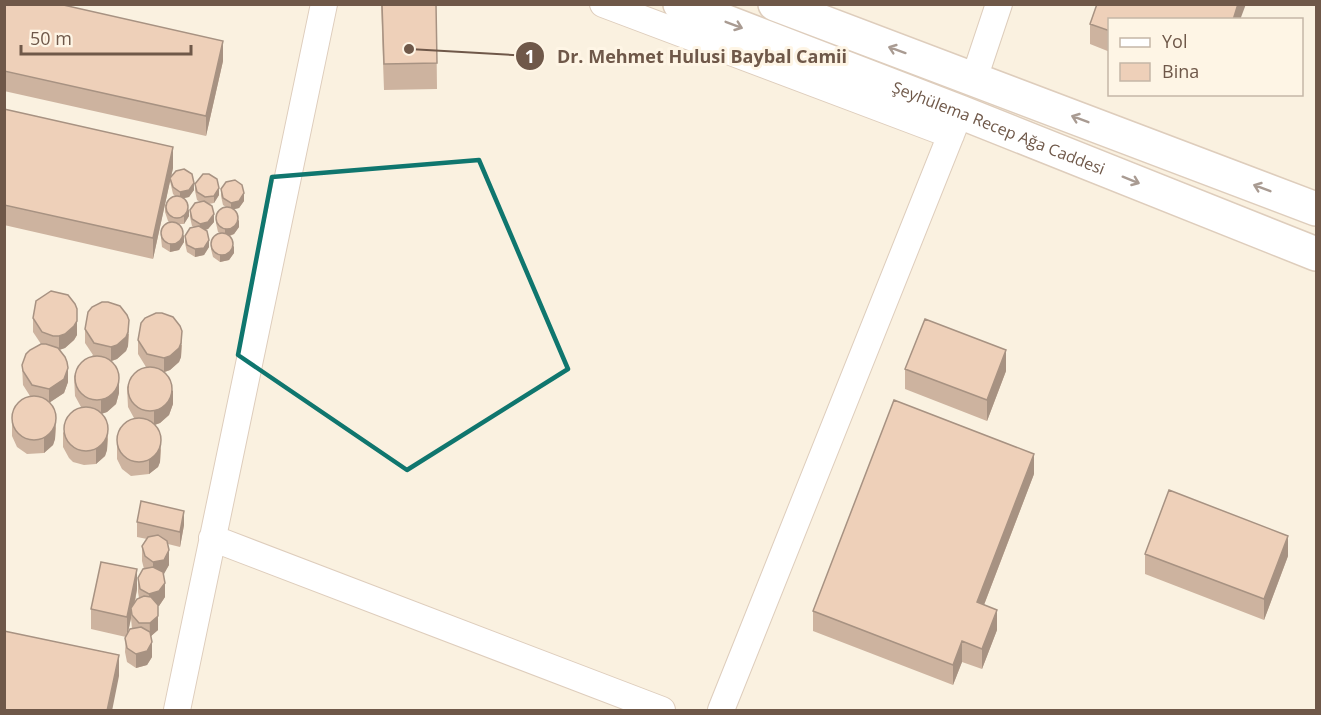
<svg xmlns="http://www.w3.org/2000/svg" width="1321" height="715" font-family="'Open Sans',sans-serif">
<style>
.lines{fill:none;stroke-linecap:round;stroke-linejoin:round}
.minor-casing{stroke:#decdbc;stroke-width:28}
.tertiary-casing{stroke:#decdbc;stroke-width:36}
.minor{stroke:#fff;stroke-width:26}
.tertiary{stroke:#fff;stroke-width:33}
.wall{fill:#cdb39f;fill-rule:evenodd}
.shaded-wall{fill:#a79282}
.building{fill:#eed0b9;stroke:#a79282;stroke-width:1.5}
.oneway{stroke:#a99b92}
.marked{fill:none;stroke:#0f766e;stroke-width:4.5;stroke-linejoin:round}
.labels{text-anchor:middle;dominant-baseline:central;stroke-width:6;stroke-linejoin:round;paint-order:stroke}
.street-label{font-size:16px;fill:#6f5849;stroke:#fef5e5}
.leader{fill:none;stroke:#6f5849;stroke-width:2}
.callout-dot{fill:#6f5849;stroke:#fef5e5;stroke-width:2}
.mark-label{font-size:18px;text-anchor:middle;font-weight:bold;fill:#fff}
.callout-label{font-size:18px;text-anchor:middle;font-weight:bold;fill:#6f5849;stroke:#fef5e5;stroke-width:6;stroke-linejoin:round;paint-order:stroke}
</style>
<rect width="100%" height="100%" fill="#faf1e0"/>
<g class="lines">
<g class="minor-casing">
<path id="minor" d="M603,4L951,135
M974,79L999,4
M212,538L662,710
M177,710L324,4
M721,710L960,112"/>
</g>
<g class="tertiary-casing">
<g id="tertiary">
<path id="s1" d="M680,4L960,112L1316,254"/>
<path d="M775,4L1316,209"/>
</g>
</g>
<use href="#minor" class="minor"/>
<use href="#tertiary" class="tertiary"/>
</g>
<path class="wall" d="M4,4L223,61L206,136L4,91Z
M381,4H436L437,89L384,90Z
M1110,20V52L1090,44V24Z
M4,109L173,168L171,177L194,190L189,197L184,198L189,216L184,224H180L184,242L179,250L170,252L162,247L161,238V231L169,222L168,221L165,212V205L175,196L173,194L170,181L153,259L4,225Z
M195,184L219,195L214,203L209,204L214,222L208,229L205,230L209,247L204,255L195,257L187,252L185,243V236L194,227L192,226L190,217V210L200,202L197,200L195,191Z
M221,189L244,201L239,208L234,209L239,227L234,234L230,236L234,253L229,260L220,262L213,257L211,249V241L220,233L218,232L216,223V215L226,207L223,205L221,196Z
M33,318L77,323V335L74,340L65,348L59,350L68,382L64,393L50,402L56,428L55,439L53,445L44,453L27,454L17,447L12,436V422L30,396L23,385L22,365L41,344L33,332Z
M85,329L129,334L128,346L126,351L117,359L112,361L119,393L116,404L107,412L101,414L108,439L107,450L105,456L96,464L84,465L73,462L69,458L63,447V433L81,407L75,396L74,376L93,355L85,343Z
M138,340L182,345L181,357L179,362L170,370L165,372L173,404L169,415L160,423L155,425L161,450L160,462L158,467L149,474L131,476L122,469L117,459V444L134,418L128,407L127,387L146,367L138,354Z
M905,369L1006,371L987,421L905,389Z
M1034,474L984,605L997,630L982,669L962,662L953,685L813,631V611Z
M137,522L184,525L180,547L168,544L169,565L163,574L165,597L159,606H158V630L151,636L152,657L147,665L136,668L127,662L125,652L126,637L91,629V609L137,589L135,603L139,598L138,592V578L144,569L142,561V546L147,539L137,537ZM131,618L132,629L128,633Z
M1145,554L1288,556L1264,620L1145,574Z"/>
<path class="shaded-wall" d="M1238,4H1246L1240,20H1233Z
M223,41V61L206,136V116Z
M173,147V168L153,259V238Z
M194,183V190L189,197L180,199V192Z
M219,188V195L214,203V196Z
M244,193V201L239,208L231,210V203Z
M189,209V216L184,224V216Z
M214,214V222L208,229L200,231V224Z
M239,220V227L234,234L225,237V229Z
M184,235V242L179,250L170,252V244Z
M209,240V247L204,255L195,257V249Z
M234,246V253L229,260L220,262V255Z
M77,309V335L74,340L65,348L59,350V336Z
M129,320L128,346L126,351L117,359L111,361V347Z
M182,331L181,357L179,362L170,370L164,372V358Z
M1006,350V371L987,421V400Z
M68,368V382L64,393L49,403V389Z
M119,379V393L116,404L107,412L101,414V400Z
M173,390V404L169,415L160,423L154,425V411Z
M56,414L55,439L53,445L44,453V438Z
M108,424L107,450L105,456L96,464V449Z
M161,436L160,462L158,467L149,474V460Z
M1034,454V474L977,623V602Z
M184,511V525L180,547V532Z
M1288,536V556L1264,620V599Z
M169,550V565L164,574L153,576V562Z
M137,569V589L132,615L131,608V618L127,637V617Z
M165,583V597L159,606H158V630L150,637L149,594Z
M997,610V630L982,669V649Z
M962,641V662L953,685V665Z
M152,642V657L147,665L136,668V654Z
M119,655V676L112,711H107Z"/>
<path class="building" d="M4,4H59L223,41L206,116L4,71Z
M382,4H436L437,63L384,64Z
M1097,4H1238L1233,20H1110V31L1090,24Z
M4,109L173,147L153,238L4,205Z
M184,169L192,174L194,183L189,190L180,192L173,187L170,178L176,171Z
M203,174H209L217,179L219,188L214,196L205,197L197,192L195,184Z
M235,180L242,185L244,193L239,201L231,203L223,198L221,189L226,182Z
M166 207a11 11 0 1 1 22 0a11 11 0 1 1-22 0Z
M204,201L212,206L214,214L208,222L200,224L192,219L190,210L195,203Z
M216 218a11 11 0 1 1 22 0a11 11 0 1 1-22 0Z
M161 233a11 11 0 1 1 22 0a11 11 0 1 1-22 0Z
M199,226L207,231L209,240L204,248L195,249L187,245L185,236L190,228Z
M211 244a11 11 0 1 1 22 0a11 11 0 1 1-22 0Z
M51,291L68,295L75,304L77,309V321L74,326L65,334L59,336H53L42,332L33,318L36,301Z
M102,302H108L120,306L127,315L129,320L128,332L126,337L117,345L111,347L94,343L85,329L88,312L92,307Z
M156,313H162L173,317L180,326L182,331L181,343L179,348L170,356L164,358L147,354L138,340L141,323L145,318Z
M925,319L1006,350L987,400L905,369Z
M41,344H46L58,348L65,357L67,362L68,368L64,379L49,389L32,385L23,371L22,365L26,354L30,350Z
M75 378a22 22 0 1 1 44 0a22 22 0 1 1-44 0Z
M128 389a22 22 0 1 1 44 0a22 22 0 1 1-44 0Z
M12 418a22 22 0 1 1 44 0a22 22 0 1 1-44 0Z
M894,400L1034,454L977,602L997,610L982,649L962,641L953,665L813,611Z
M64 429a22 22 0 1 1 44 0a22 22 0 1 1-44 0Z
M117 440a22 22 0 1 1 44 0a22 22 0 1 1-44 0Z
M1169,490L1288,536L1264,599L1145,554Z
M141,501L184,511L180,532L137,522Z
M158,535L167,541L169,550L164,560L153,562L145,556L142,546L148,537Z
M101,562L137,569L127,617L91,609Z
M153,567L163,572L165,583L159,591L149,594L140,589L138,578L143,569Z
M144,596L151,597L158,605V616L150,623H139L132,615L131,608L137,599Z
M141,627L150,632L152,642L147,651L136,654L127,648L125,638L130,629Z
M4,631L119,655L107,711H4Z"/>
<defs><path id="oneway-shaft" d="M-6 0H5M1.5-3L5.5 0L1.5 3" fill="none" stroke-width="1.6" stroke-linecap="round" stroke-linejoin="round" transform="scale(1.5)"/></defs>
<g class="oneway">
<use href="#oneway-shaft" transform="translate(734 25) rotate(21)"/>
<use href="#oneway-shaft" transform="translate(897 50) rotate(-160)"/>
<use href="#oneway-shaft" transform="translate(1080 119) rotate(-159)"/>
<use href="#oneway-shaft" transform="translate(1131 180) rotate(22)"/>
<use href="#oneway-shaft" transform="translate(1262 188) rotate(-159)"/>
</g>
<path class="marked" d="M479,160L568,369L407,470L238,355L272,177Z"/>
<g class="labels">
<g class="street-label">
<text stroke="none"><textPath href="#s1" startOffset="342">Şeyhülema Recep Ağa Caddesi</textPath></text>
</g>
</g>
<path class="leader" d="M409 49L530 56"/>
<g class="callout-dot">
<circle cx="409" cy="49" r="6"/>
<circle cx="530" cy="56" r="15"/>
</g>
<g class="mark-label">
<text x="530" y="63">1</text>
</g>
<g class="callout-label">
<text x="702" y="63">Dr. Mehmet Hulusi Baybal Camii</text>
</g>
<rect width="1321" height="715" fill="none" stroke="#6f5849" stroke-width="12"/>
<rect x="1108" y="18" width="195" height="78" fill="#fef5e5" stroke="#c5b6a7" stroke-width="1.5"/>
<rect x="1120" y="38" width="30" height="9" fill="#ffffff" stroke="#c5b6a7" stroke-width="1.5"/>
<text x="1162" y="48" font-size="18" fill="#6f5849">Yol</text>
<rect x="1120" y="63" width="30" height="18" fill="#eed0b9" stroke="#c5b6a7" stroke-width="1.5"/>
<text x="1162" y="78" font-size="18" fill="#6f5849">Bina</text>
<path d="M21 45v9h170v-9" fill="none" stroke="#6f5849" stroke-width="3"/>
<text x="30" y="45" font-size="18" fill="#6f5849" stroke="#fef5e5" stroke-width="4.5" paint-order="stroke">50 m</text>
</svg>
